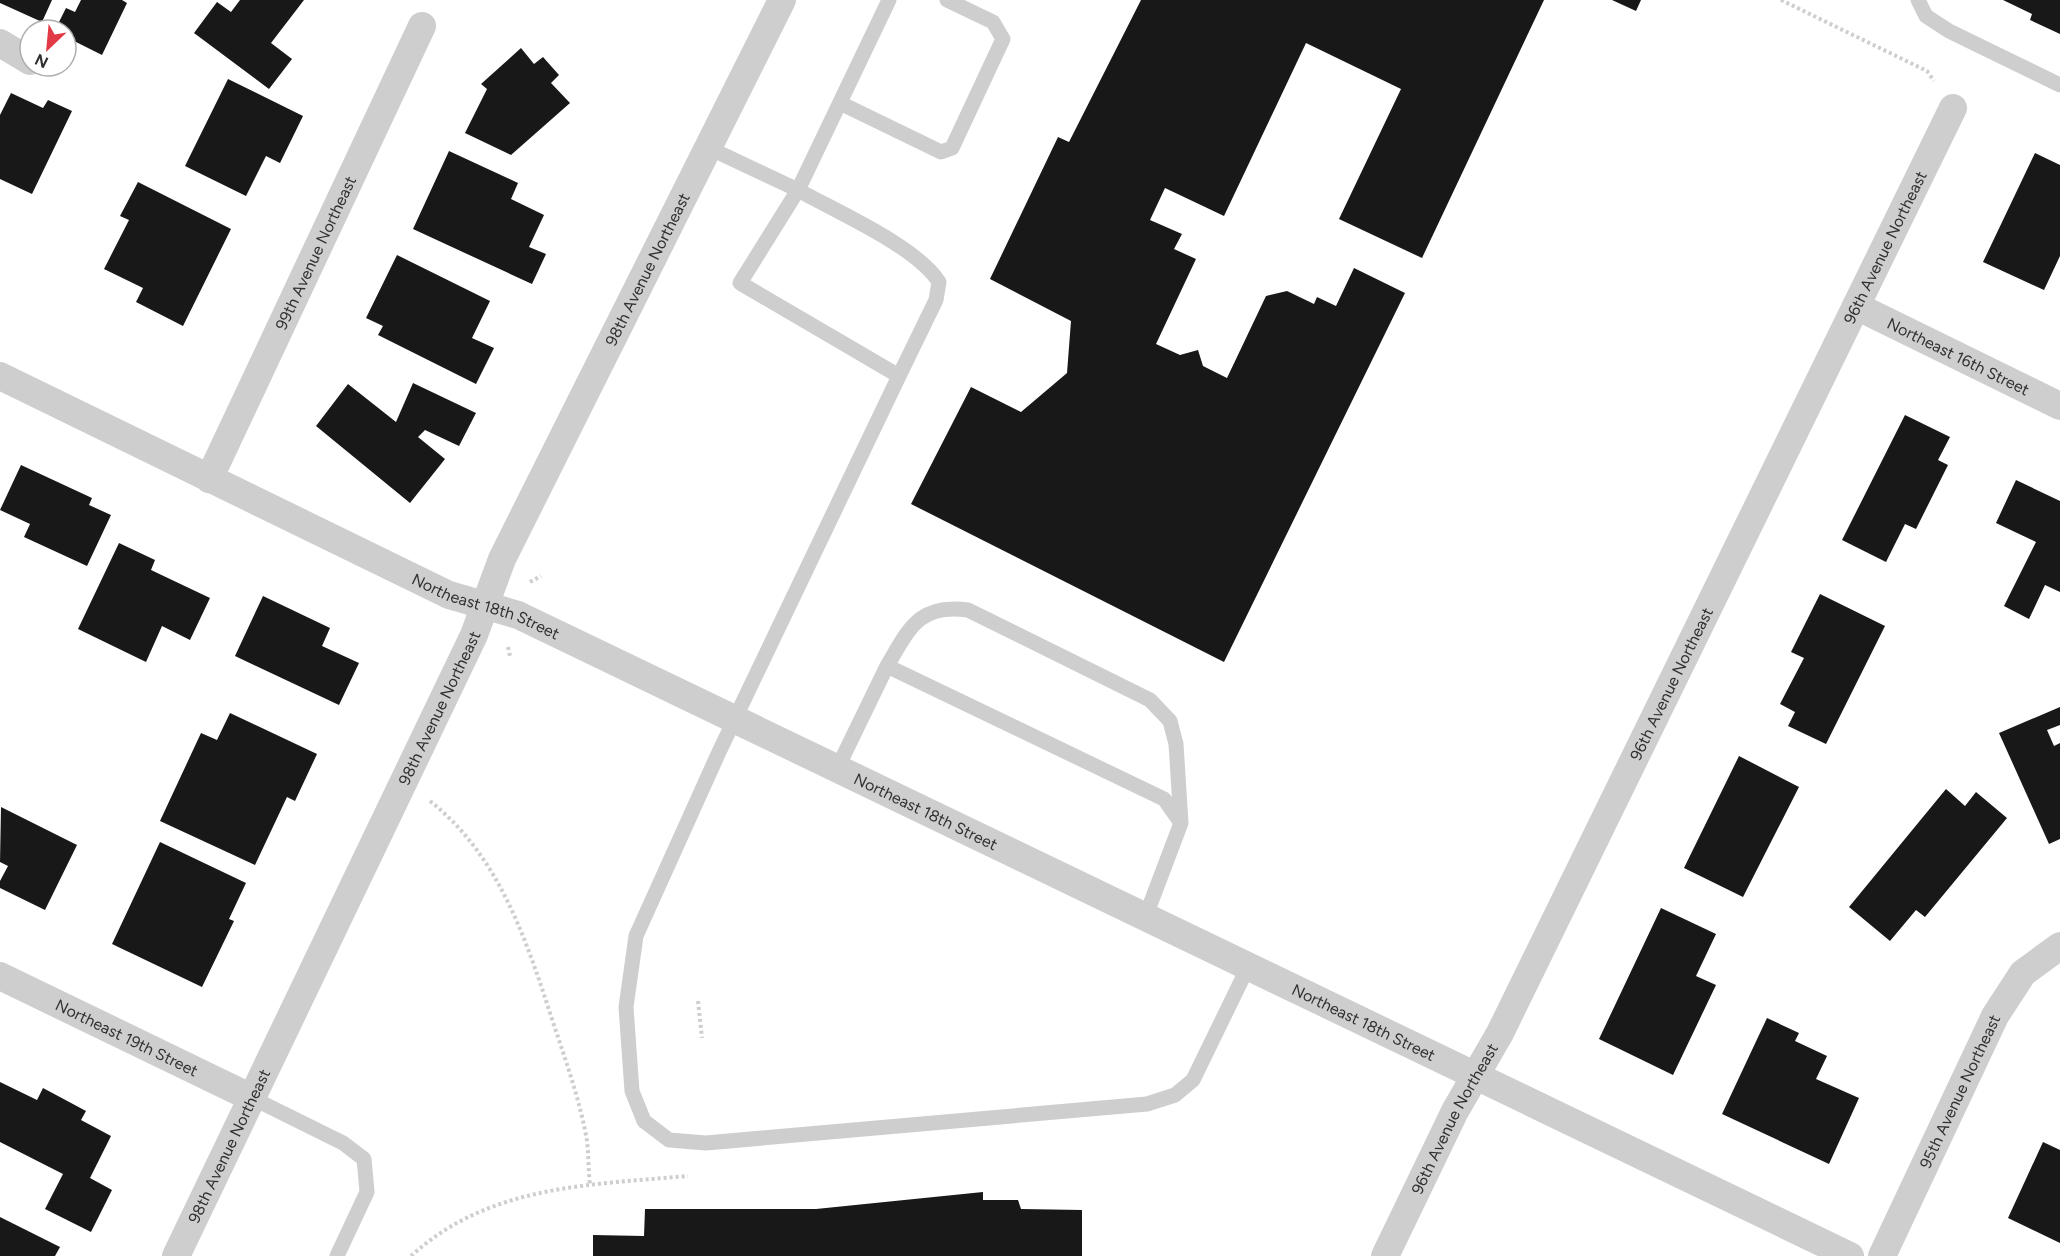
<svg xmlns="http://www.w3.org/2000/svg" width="2060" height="1256" font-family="Figtree,sans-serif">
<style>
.building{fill:#181818}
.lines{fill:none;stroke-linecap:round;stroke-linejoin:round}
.path{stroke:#cecece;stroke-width:4;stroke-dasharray:3 3;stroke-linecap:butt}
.service{stroke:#cecece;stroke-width:15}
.minor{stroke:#cecece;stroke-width:28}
.labels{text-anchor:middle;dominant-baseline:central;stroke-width:6;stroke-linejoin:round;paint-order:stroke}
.street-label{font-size:16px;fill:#313131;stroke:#fff}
</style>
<rect width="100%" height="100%" fill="#fff"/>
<path class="building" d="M0,0H52L42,22L0,3Z
M81,0H122L127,3L102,55L66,37V30H55L66,8L75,12Z
M240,0H304L271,43L292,59L269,89L194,33L217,2L231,12Z
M1141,0H1544L1422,258L1339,219L1401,89L1306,43L1224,216L1165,188L1150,220L1182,234L1174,249L1196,259L1156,344L1180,355L1198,350L1203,366L1227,378L1266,296L1287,291L1314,304L1317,297L1336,306L1354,268L1405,293L1224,662L911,504L971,387L1021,412L1067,373L1071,321L990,279L1058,137L1069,142Z
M1612,0H1641L1636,11Z
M2003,0H2060V34L2030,20L2032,14Z
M521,48L534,64L543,57L559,75L551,83L570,103L511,155L465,133L487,89L481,84Z
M228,79L303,116L280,163L266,156L246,196L185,166Z
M11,93L43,108L48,100L72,111L32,194L0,179V115Z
M449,151L518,183L511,199L544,215L529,247L546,254L532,284L413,229Z
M2035,153L2060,165V256L2044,290L1983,262Z
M138,182L231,229L183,326L136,302L143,288L104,269L129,220L120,216Z
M397,255L490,301L472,338L494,348L476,384L378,335L383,326L366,318Z
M413,383L476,413L459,446L425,430L418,437L445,459L410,503L316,426L348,384L396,422Z
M1905,415L1950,437L1938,460L1948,465L1916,529L1905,524L1886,562L1842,540Z
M21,465L92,498L89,505L111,515L87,566L24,537L30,524L0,510Z
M2016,480L2060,501V592L2045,585L2029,619L2004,606L2036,542L1996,523Z
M119,543L155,560L151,570L210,598L190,640L162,626L146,662L78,629Z
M1820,594L1885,626L1826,744L1788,726L1795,712L1780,704L1804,658L1791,652Z
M263,596L330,628L322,646L359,663L339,705L235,656Z
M2060,707V725L2047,730L2054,746L2060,743V839L2049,844L1999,733Z
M230,713L317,754L295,801L287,797L255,865L160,821L201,733L217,740Z
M1739,756L1799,787L1743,897L1684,868Z
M1946,789L1965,806L1976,792L2007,818L1925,917L1916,910L1890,941L1849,907Z
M1,807L77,845L45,910L0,888V881L8,866L0,862Z
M160,842L246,883L229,919L234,921L202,987L112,944Z
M1661,908L1716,934L1696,976L1716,985L1673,1075L1599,1039Z
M1767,1018L1799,1033L1795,1041L1827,1056L1816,1079L1859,1098L1829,1164L1722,1114Z
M0,1082L37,1100L43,1088L86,1111L81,1120L111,1136L90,1178L112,1190L91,1232L45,1209L63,1174L0,1142Z
M2043,1142L2060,1150V1243L2008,1218Z
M983,1192V1200H1018L1021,1209L1082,1210V1256H593V1235L644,1236L645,1209H816Z
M0,1217L60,1247L55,1256H0Z"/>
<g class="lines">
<path class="path" d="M1781,0L1927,71L1934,81
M530,582L541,576
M508,647L510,656
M430,801C498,855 525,936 551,1016C564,1056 578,1094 586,1135C589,1151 588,1168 590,1185
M698,1001L702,1038
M411,1256C489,1185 588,1185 688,1176"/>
<path class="service" d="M889,0L798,190C837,212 916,246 939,282L936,300L899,376
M1918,0L1926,16L1949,31L2060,85
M840,103L941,152L952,148L1003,39L993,22L947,0
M709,148L798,190L740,283L899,376L719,752L636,936L626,1007L632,1091L644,1121L669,1140L706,1143L1147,1104L1175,1095L1193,1080L1248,967
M887,666C909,629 919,603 968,610L1150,700L1170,721L1176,744L1181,823
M837,769L887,666L1164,799L1181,823L1145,918
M254,1099L343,1143L364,1159L367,1192L337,1256"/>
<g class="minor">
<path d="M0,43L30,61"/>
<path id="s1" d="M1856,306L2060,406"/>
<path id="s2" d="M0,376L449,595L518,615L1850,1256"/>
<path id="s3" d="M209,479L422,26"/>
<path id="s4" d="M0,976L254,1099"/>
<path id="s5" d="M176,1256L474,635L502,559L782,0"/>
<path id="s6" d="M1385,1256L1455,1111L1500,1033L1953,108"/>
<path id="s7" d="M1882,1256L1995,1016L2023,973L2060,946"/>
</g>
</g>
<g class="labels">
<g class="street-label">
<text stroke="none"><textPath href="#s6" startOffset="1126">96th Avenue Northeast</textPath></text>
<text stroke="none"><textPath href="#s3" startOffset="250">99th Avenue Northeast</textPath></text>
<text stroke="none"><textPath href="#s5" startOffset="1094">98th Avenue Northeast</textPath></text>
<text stroke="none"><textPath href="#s1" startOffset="114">Northeast 16th Street</textPath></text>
<text stroke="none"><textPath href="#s2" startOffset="538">Northeast 18th Street</textPath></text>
<text stroke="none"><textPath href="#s6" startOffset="640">96th Avenue Northeast</textPath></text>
<text stroke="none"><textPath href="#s5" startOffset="608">98th Avenue Northeast</textPath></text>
<text stroke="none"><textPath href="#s2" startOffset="1024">Northeast 18th Street</textPath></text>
<text stroke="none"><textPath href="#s2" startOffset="1510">Northeast 18th Street</textPath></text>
<text stroke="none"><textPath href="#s4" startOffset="141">Northeast 19th Street</textPath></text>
<text stroke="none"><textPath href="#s7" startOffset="182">95th Avenue Northeast</textPath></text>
<text stroke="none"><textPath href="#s6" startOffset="154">96th Avenue Northeast</textPath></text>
<text stroke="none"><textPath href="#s5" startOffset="122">98th Avenue Northeast</textPath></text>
</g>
</g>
<g transform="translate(48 48) rotate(206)"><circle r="28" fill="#ffffff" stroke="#adadad" stroke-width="1.5"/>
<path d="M0-4.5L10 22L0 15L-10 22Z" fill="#e23946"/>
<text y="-9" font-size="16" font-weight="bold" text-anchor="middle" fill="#313131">N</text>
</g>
</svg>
